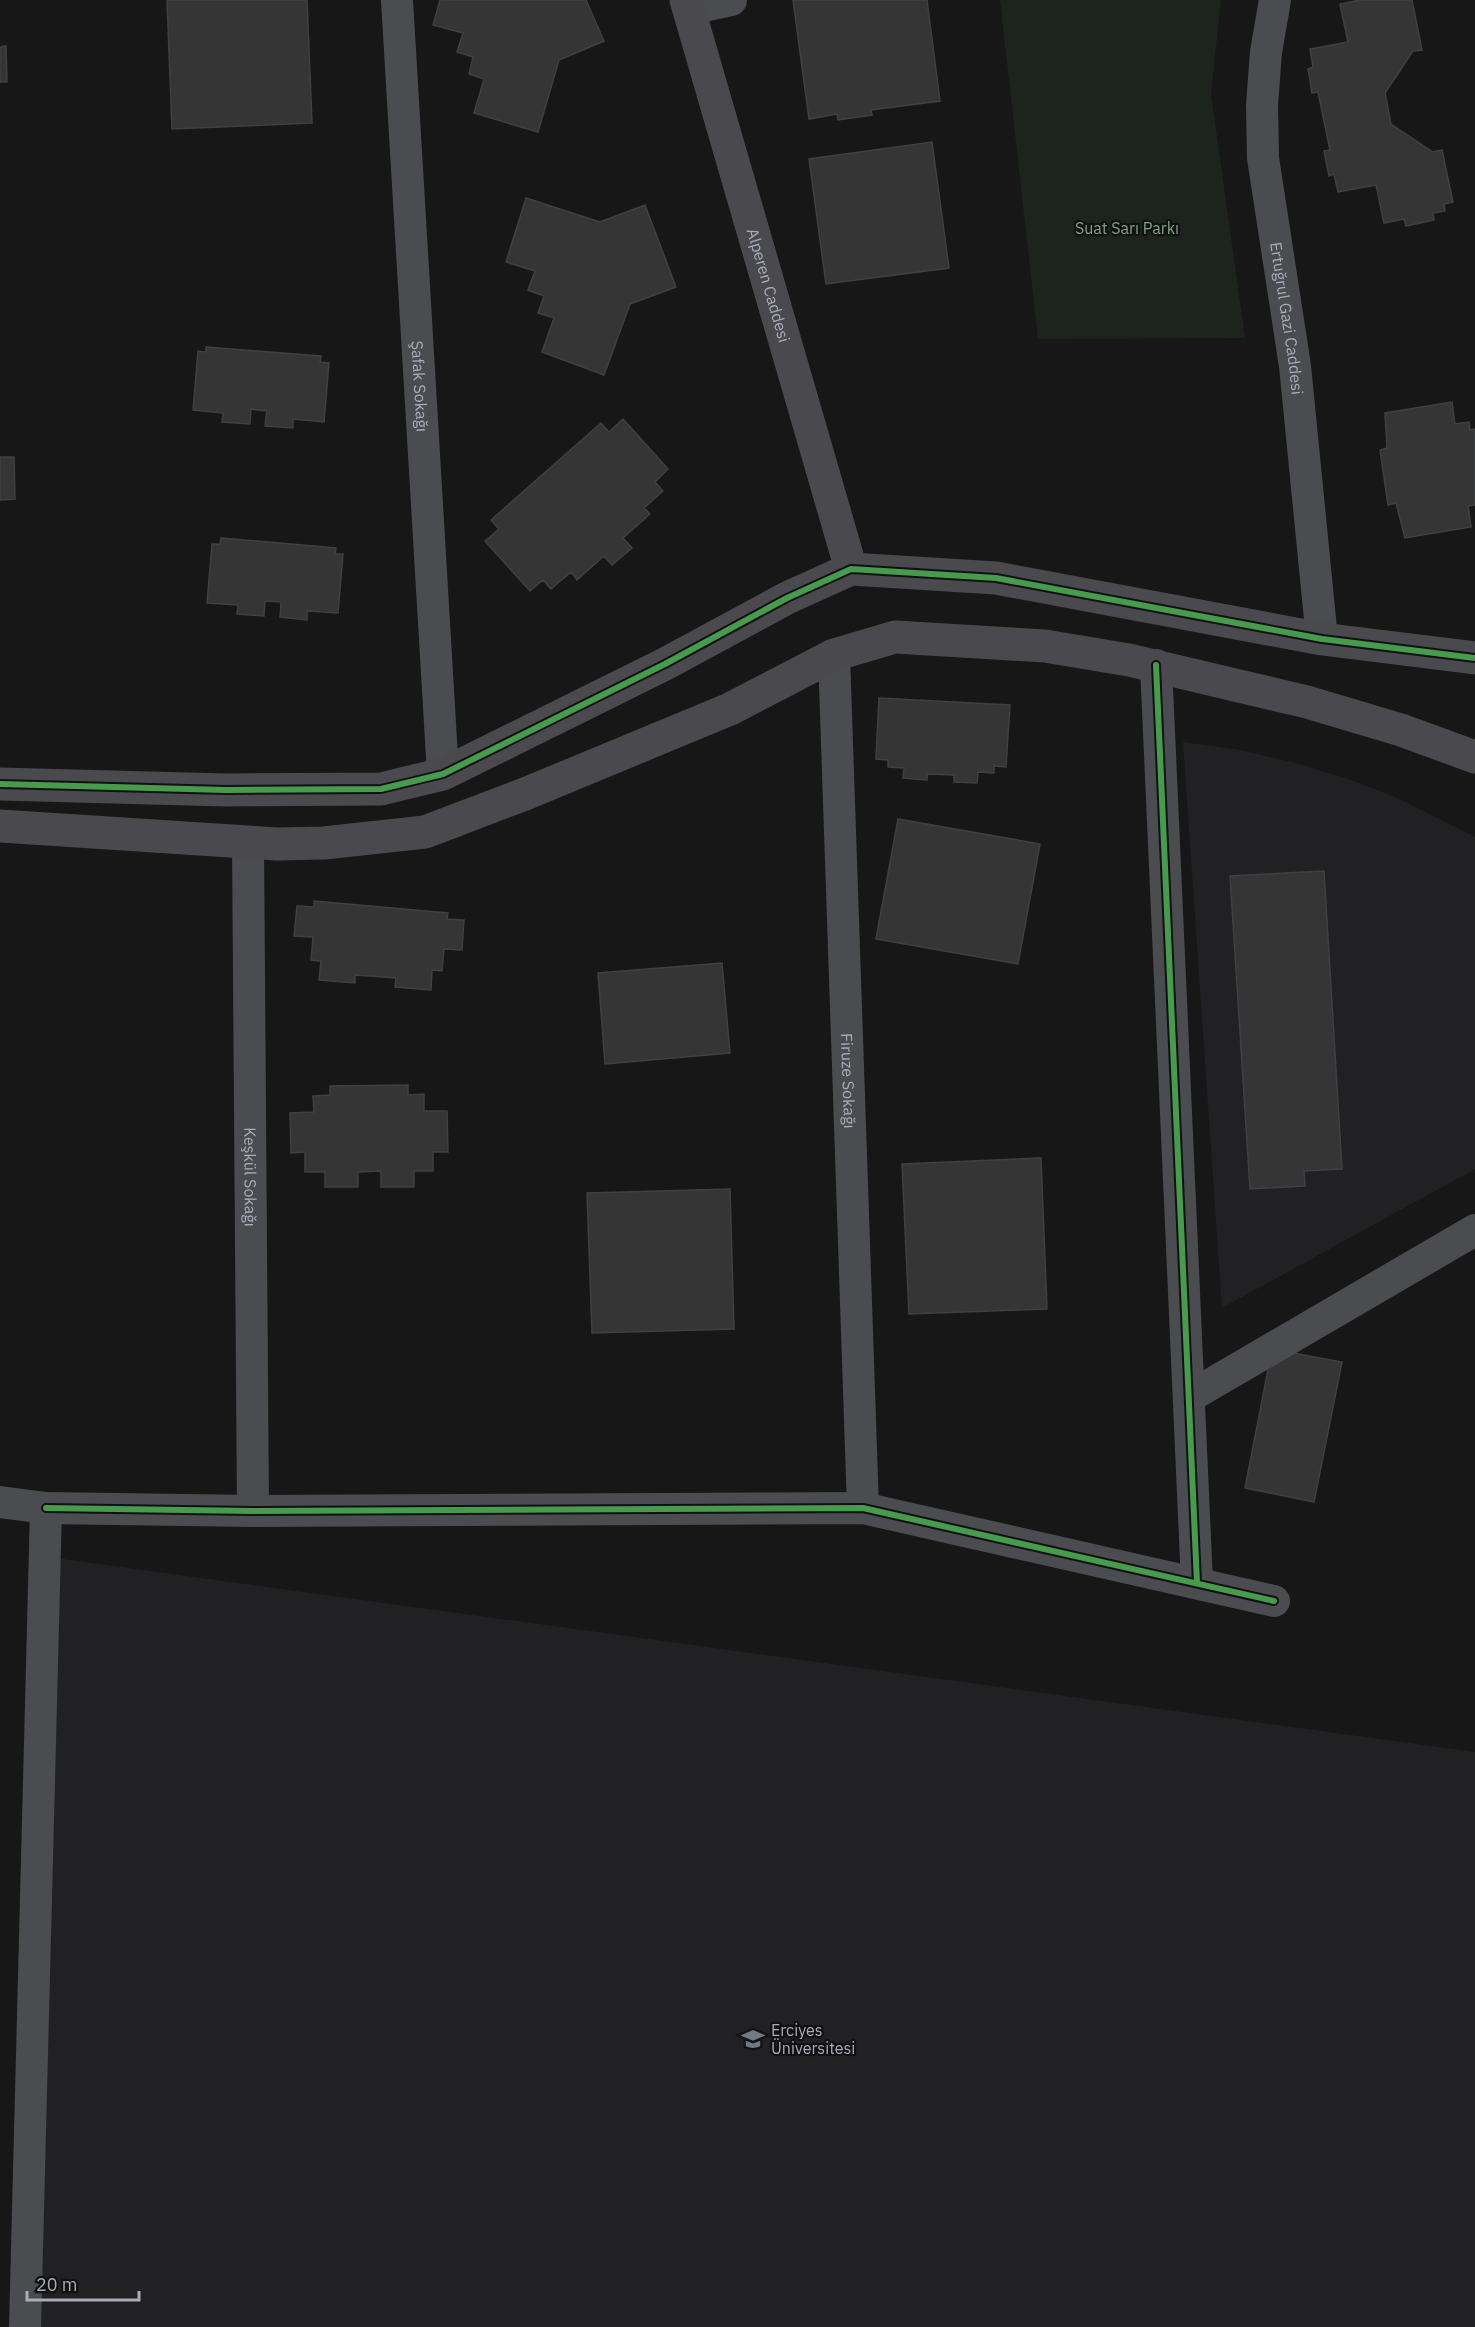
<svg xmlns="http://www.w3.org/2000/svg" width="1475" height="2327" font-family="'IBM Plex Sans',sans-serif">
<style>
.built{fill:#212123}
.green{fill:#1d241e}
.building{fill:#353536;stroke:#3f4043;stroke-width:1.5}
.lines{fill:none;stroke-linecap:round;stroke-linejoin:round}
.street{stroke:#4b4c50;stroke-width:32}
.secondary{stroke:#4a4a4e;stroke-width:33}
.cycleway-casing{stroke:#111113;stroke-width:10}
.cycleway{stroke:#469c4c;stroke-width:6}
.labels{text-anchor:middle;dominant-baseline:central;stroke-width:4.5;stroke-linejoin:round;paint-order:stroke}
.park-label{font-size:16px;fill:#7fa381;stroke:#111113}
.street-label{font-size:16px;fill:#a8adb8;stroke:#111113}
.poi-label{font-size:16px;fill:#a8adb8;stroke:#111113;text-anchor:start}
</style>
<rect width="100%" height="100%" fill="#171717"/>
<path class="built" d="M1183,742L1240,750L1296,763L1351,780L1395,797L1475,837V1169L1222,1308Z
M48,1557L1475,1752V2327H20Z"/>
<path class="green" d="M1000,0H1221L1211,94L1245,338L1038,339Z"/>
<path class="building" d="M167,0H307L312,123L172,129Z
M440,0H586L604,41L559,60L538,132L474,113L484,79L469,74L473,57L457,52L463,33L433,25Z
M793,0H927L940,101L871,110L872,115L838,120L837,114L809,119Z
M1360,0H1412L1422,50L1413,51L1385,93L1391,124L1433,152L1442,150L1453,202L1444,204L1445,211L1433,213L1434,220L1406,226L1404,219L1384,223L1376,185L1338,192L1334,174L1329,176L1324,151L1330,150L1318,92L1312,93L1308,69L1313,67L1310,49L1348,42L1340,4Z
M6,46L7,82H0V47Z
M932,142L949,268L826,284L809,159Z
M526,198L600,222L645,205L676,287L630,304L604,375L542,352L554,318L538,313L544,296L528,290L535,271L506,262Z
M206,347L321,356L320,362L329,363L324,422L293,419V428L265,426L267,411L251,409L250,424L222,422L223,413L193,410L198,351L206,352Z
M1452,402L1455,424L1469,422L1470,430L1475,429V505L1468,506L1471,527L1405,538L1396,503L1388,505L1380,450L1387,448L1385,413Z
M623,419L668,469L655,482L663,491L644,508L650,514L623,538L632,548L612,565L604,556L577,580L571,572L551,589L543,580L530,591L485,541L499,529L491,520L601,423L609,432Z
M0,457H14L15,499L0,500Z
M221,538L336,548L335,554H343L338,613L307,611V620L280,617L281,602L265,601L264,616L237,614L238,605L207,603L212,544H220Z
M879,698L1010,705L1006,767L994,766V773L978,772L977,783L954,782V775L927,774V780L903,778L904,768L888,767V760L876,759Z
M898,819L1040,844L1018,964L876,939Z
M1324,871L1342,1169L1304,1171L1305,1186L1250,1189L1230,876Z
M314,901L448,913L447,919L464,920L462,950L444,949L442,971L432,970L431,990L395,987L396,978L355,975V983L319,980L321,961L311,960L313,937L294,936L297,906L314,907Z
M722,963L730,1053L605,1064L598,973Z
M408,1085V1095L424,1094V1111H447L448,1152H433V1171H414V1187H381V1171L358,1172V1187H325V1172H305V1152L291,1153L290,1113L314,1112L313,1096L330,1095V1086Z
M1041,1158L1047,1309L909,1314L902,1164Z
M730,1189L734,1329L592,1333L587,1193Z
M1272,1349L1342,1362L1314,1502L1245,1488Z"/>
<g class="lines">
<g class="street">
<path id="s1" d="M397,0L443,774"/>
<path id="s2" d="M1275,0L1266,52L1262,105L1263,158L1295,366L1322,639"/>
<path d="M689,9L731,0"/>
<path id="s3" d="M834,655L863,1508"/>
<path d="M1156,665L1197,1583"/>
<path id="s4" d="M248,843L253,1511"/>
<path d="M1189,1397L1475,1230"/>
<path d="M0,1502L46,1508L25,2327"/>
<path d="M46,1508L253,1511L863,1508L1274,1601"/>
</g>
<g class="secondary">
<path id="s5" d="M686,0L851,569"/>
<path d="M0,784L226,790L381,789L443,774L665,664L787,598L851,569L996,578L1322,639L1475,658"/>
<path d="M0,826L277,844L324,843L425,832L525,794L730,709L834,655L895,637L1045,646L1129,660L1307,702L1401,730L1475,757"/>
</g>
<g class="cycleway-casing">
<path id="cycleway" d="M1156,665L1197,1583
M0,784L226,790L381,789L443,774L665,664L787,598L851,569L996,578L1322,639L1475,658
M46,1508L253,1511L863,1508L1274,1601"/>
</g>
<use href="#cycleway" class="cycleway"/>
</g>
<defs>
<g id="university-bare" transform="scale(1.8)"><path d="M0-5L7-2L0 1L-7-2ZM-4 1L0 2.5L4 1V4Q0 6-4 4Z" fill="#757880" stroke="#111113" stroke-width="2.5" paint-order="stroke"/></g>
</defs>
<g fill-rule="evenodd">
<use href="#university-bare" x="753" y="2039"/>
</g>
<g class="labels">
<g class="park-label">
<text x="1127" y="228">Suat Sarı Parkı</text>
</g>
<g class="street-label">
<text stroke="none"><textPath href="#s5" startOffset="297">Alperen Caddesi</textPath></text>
<text stroke="none"><textPath href="#s2" startOffset="321">Ertuğrul Gazi Caddesi</textPath></text>
<text stroke="none"><textPath href="#s1" startOffset="387">Şafak Sokağı</textPath></text>
<text stroke="none"><textPath href="#s3" startOffset="426">Firuze Sokağı</textPath></text>
<text stroke="none"><textPath href="#s4" startOffset="334">Keşkül Sokağı</textPath></text>
</g>
<g class="poi-label">
<text x="771" y="2030">Erciyes<tspan x="771" dy="18">Üniversitesi</tspan></text>
</g>
</g>
<path d="M27 2291v9h112v-9" fill="none" stroke="#a8adb8" stroke-width="3"/>
<text x="36" y="2291" font-size="18" fill="#a8adb8" stroke="#111113" stroke-width="4.5" paint-order="stroke">20 m</text>
</svg>
